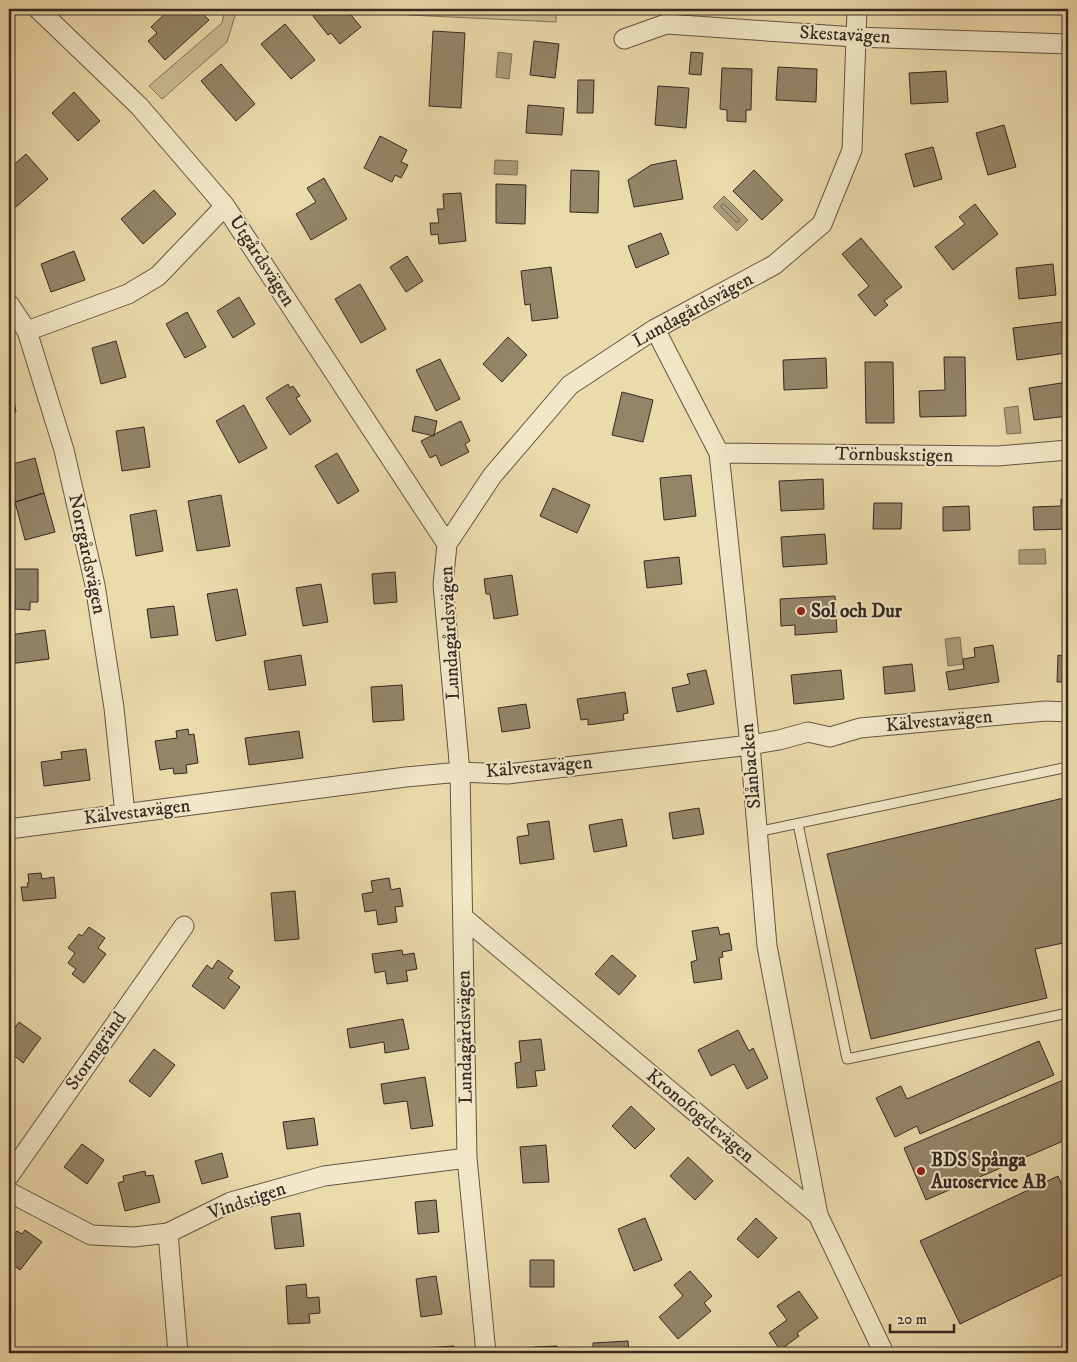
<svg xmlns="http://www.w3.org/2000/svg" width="1077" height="1362" font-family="'IM FELL DW Pica',serif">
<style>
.green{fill:#ccbc93;stroke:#81725a}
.water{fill:#ad9d7c;stroke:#7d6e58}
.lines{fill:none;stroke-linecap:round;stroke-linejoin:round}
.shore{stroke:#72624f;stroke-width:1}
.building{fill:#948569;stroke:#362822}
.lane-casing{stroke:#635444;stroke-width:11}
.street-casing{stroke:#635444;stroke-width:21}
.lane{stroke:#f2e7c8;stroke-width:9}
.street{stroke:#f2e7c8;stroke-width:19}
.poi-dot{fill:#8f2418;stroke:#f2e7c8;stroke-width:2}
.labels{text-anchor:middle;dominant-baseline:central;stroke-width:4;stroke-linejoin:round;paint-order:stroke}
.street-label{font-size:19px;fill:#362822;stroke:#f2e7c8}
.poi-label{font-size:19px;font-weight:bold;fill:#362822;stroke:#f2e7c8;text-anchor:start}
</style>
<rect width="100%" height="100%" fill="#ebdaaa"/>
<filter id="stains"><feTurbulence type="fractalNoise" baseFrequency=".004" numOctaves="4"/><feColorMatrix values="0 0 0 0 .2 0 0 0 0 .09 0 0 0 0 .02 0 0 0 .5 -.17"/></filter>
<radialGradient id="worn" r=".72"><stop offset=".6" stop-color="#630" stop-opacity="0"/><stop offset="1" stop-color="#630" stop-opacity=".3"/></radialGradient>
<path class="green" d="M225,9H237L227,42L162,99L149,86L222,23Z
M393,9H556V22L409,15Z"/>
<path class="water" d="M498,52L512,54L509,79L496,77Z
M495,160L518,161L517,175L494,174Z
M724,196L748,220L737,231L713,207Z
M1018,406L1021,433L1007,434L1004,408Z
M1045,549L1046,564H1019V550Z
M960,637L963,664L948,666L945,639Z"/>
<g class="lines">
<path class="shore" d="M724,204L739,219V222H736L722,208L721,206Z"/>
</g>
<path class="building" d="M170,9H198L209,20L165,60L148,41L157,33L151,27Z
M322,9H346L361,27L340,44L331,33L328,35L313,16Z
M285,24L315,60L291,79L261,44Z
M433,31L465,33L461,108L429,106Z
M534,41L559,44L555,78L530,75Z
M691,52L703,53L701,75L689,74Z
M221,64L255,104L236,121L201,81Z
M778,67L817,69L816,102L776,100Z
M722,68L752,69L751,110H746V122L727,121V110L720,109Z
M946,71L948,102L911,104L909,73Z
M578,80H594L593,113H577Z
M658,86L689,88L686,128L655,125Z
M74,92L100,121L78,141L52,113Z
M528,105L564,108L562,135L526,133Z
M1004,125L1016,167L988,175L976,133Z
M380,136L407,150L401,162L408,165L401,178L395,175L392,182L364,168Z
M933,147L942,179L914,187L905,154Z
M26,154L48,179L16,207L9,199V169Z
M676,160L683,199L634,207L628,180L651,165Z
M571,170L599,171L598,213L570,212Z
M754,170L783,200L762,220L733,191Z
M324,178L347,219L311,240L296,214L316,202L307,188Z
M496,184L526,185L525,224L496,223Z
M154,190L176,214L143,244L121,219Z
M461,193L466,241L439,244L438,234L431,235L430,223H439L437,209H444L443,194Z
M975,204L998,234L953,270L935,247L965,224L959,217Z
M661,233L669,254L636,268L628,246Z
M861,238L902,287L884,301L888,305L875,316L858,295L869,286L842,254Z
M74,251L85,280L51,292L41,264Z
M407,256L423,281L406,292L390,267Z
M1053,264L1056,295L1019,299L1016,268Z
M551,267L558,318L532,321L530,304L525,305L521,271Z
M360,284L386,329L361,343L335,299Z
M239,297L255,324L233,338L217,311Z
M187,312L206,347L185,358L166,324Z
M1062,322L1066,353L1017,360L1013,328Z
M508,337L527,355L502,382L483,364Z
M116,341L126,377L101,384L92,348Z
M944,357H965L966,416L920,417L919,391L945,390Z
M826,358L827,388L784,390L783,360Z
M440,359L460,399L436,411L416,370Z
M865,362H893L894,423H866Z
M1068,382V416L1034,420L1029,388Z
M11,384L16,412L9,414V385Z
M288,384L290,388L293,386L300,396L296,398L311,421L290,435L266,398Z
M622,392L653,400L643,442L612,435Z
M244,405L267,448L239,463L216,421Z
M415,416L437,421L434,436L412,431Z
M461,421L470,441L465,444L469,452L441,466L436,455L430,458L421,441Z
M144,427L150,467L122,471L116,431Z
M337,453L359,491L338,504L315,466Z
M35,458L44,493L15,502L9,477V465Z
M691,475L696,516L664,520L660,478Z
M823,479L824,509L781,511L779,481Z
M553,488L590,505L577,533L540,516Z
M44,493L55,532L25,540L15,502Z
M221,495L230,546L197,551L188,501Z
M1068,498V529L1034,530L1033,507L1061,506V499Z
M874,503H902L901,529H873Z
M969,506L970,530L943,531V507Z
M156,510L163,551L136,556L130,515Z
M825,534L827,564L783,567L781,537Z
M679,557L682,584L647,588L644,561Z
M9,569H38V602H30V610L15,609V601H9Z
M395,572L397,602L374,604L372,574Z
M512,575L518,615L494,619L490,594H486L484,579Z
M321,584L328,622L303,626L296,588Z
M237,589L246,635L216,641L207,594Z
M1068,592V623H1065L1063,593Z
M835,596L837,632L795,635V625L781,626L780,599Z
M174,606L178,635L151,638L147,609Z
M45,630L49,659L9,664V635Z
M993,645L999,682L949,690L946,672L964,669L963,659L975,657L974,648Z
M1063,648H1068V682H1057L1058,655L1062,656Z
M301,655L306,685L269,690L264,661Z
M912,664L915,691L885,694L883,667Z
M706,670L714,704L677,712L672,688L690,684L687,674Z
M841,670L844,699L794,704L791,675Z
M402,685L404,720L373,722L371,687Z
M625,692L628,713L623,714L624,720L588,725V719L581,720L577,699Z
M526,704L530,728L502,732L498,708Z
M188,729L189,735L194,734L198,763L186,765L187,773L174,774L173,768L160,770L155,741L177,738L176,731Z
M299,731L303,758L249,765L245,738Z
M86,749L90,780L44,786L41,762L62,759L61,752Z
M1068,797V942L1035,949L1047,998L871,1039L827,854Z
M699,808L704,834L673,839L669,813Z
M622,819L627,846L594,852L589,825Z
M549,821L554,859L520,864L517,837L529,835L527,824Z
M41,873L42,879L54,877L56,898L23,901L21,887H28L27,883H29L28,874Z
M389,878L391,890L400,888L403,906L395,907L397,922L378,925L376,910L365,912L362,894L373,892L371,881Z
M295,891L299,939L275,941L271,893Z
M89,927L105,938L98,948L106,954L84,983L72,974L76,969L68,963L75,953L68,948L79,934L82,936Z
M718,927L720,935L729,933L732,950L722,952L723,957L719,958L722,979L694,983L691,962L697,960L692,931Z
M402,950L403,955L414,953L417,969L406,971L408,981L387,984L385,971L375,973L372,954Z
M612,955L636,976L619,995L595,974Z
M218,960L233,971L228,978L240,987L224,1009L192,986L207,965L212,969Z
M403,1019L409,1049L385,1053L384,1042L350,1048L347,1029Z
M19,1022L41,1038L23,1063L9,1051V1036Z
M738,1030L749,1051L753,1048L768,1078L747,1089L734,1064L711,1076L698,1050Z
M541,1039L545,1070L535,1071L537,1086L517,1088L515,1063L521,1062L519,1041Z
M1039,1041L1054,1075L920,1134L917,1126L895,1137L876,1098L901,1086L907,1099Z
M154,1049L175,1065L150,1097L129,1081Z
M425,1077L433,1126L411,1129L407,1101L384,1104L381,1084Z
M1068,1078V1139L926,1200L904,1148Z
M631,1106L655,1129L635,1149L612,1126Z
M314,1118L318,1145L287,1149L283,1122Z
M82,1144L104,1160L87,1184L64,1167Z
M546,1145L549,1182L523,1183L520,1147Z
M222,1153L228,1177L202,1184L195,1161Z
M688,1157L713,1181L695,1200L670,1176Z
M145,1171L146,1176L153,1175L160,1202L125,1211L118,1183L124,1181L123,1176Z
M1058,1176L1068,1199V1272L960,1324L920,1241Z
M436,1200L439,1232L418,1234L415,1202Z
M300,1213L304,1246L275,1249L271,1217Z
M645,1218L662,1260L634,1271L618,1229Z
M756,1218L777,1238L758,1258L737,1239Z
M25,1230L42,1242L20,1270L9,1262V1247L12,1242L10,1240L17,1231L22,1234Z
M530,1260H554V1287H530Z
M690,1271L712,1296L704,1303L711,1311L678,1339L659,1317L683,1296L674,1285Z
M436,1276L442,1314L421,1317L416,1279Z
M306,1284L307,1298L319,1297L320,1313L309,1314L310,1323L288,1324L286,1286Z
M799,1291L818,1318L797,1333L799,1336L780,1350L769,1333L787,1320L777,1306Z
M628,1341L629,1353H593V1343Z
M454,1346V1353H424V1348Z
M557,1346L558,1353H534V1347Z
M144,1348V1353H110V1350Z"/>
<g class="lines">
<g class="lane-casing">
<path id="lane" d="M798,824L847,1059L1068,1013
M757,832L1068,767"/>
</g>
<g class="street-casing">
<path id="street" d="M38,9L139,106L225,206L447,544
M624,39L666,24L855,37L1068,44
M9,304L27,331L64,450L95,585L114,708L125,814
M655,329L719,453L750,745L767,946L818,1215
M27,331L128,294L158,276L225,206
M719,453L998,456L1068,450
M9,829L406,777L460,772L507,774L750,745L779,740L808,732L830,737L860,728L1046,711L1068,712
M464,918L818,1215L884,1353
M9,1176L184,926
M9,1192L91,1235L134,1237L168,1233L231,1202L324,1176L467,1158
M168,1233L178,1353
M486,1353L467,1158L460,772L443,585L447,544L492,476L570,385L655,329L774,265L822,224L852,150L857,9"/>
</g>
<use href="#lane" class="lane"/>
<use href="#street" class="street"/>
</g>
<g class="poi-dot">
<circle cx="801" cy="611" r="5"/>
<circle cx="921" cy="1171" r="5"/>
</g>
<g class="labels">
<g class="street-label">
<text transform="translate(845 35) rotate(3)">Skestavägen</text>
<text transform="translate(262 261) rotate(57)">Utgårdsvägen</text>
<text transform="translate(693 310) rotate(-29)">Lundagårdsvägen</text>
<text transform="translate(894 455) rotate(1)">Törnbuskstigen</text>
<text transform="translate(87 554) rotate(78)">Norrgårdsvägen</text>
<text transform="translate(450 633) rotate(-93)">Lundagårdsvägen</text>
<text transform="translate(939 721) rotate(-5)">Kälvestavägen</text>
<text transform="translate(751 766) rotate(-95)">Slånbacken</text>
<text transform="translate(539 767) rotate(-5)">Kälvestavägen</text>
<text transform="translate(137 812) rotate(-7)">Kälvestavägen</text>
<text transform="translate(465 1037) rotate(-91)">Lundagårdsvägen</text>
<text transform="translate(96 1051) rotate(-55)">Stormgränd</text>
<text transform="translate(700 1116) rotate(40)">Kronofogdevägen</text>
<text transform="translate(247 1201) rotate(-19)">Vindstigen</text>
</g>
<g class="poi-label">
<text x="811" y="611">Sol och Dur</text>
<text x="931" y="1160">BDS Spånga<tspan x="931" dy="22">Autoservice AB</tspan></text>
</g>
</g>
<rect width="1077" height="1362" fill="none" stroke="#ebdaaa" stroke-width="30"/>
<rect x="10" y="10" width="1057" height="1342" fill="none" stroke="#362822" stroke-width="2.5"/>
<rect x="15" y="15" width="1047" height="1332" fill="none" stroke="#362822"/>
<path d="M890 1324v8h64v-8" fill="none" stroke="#362822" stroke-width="2.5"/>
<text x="897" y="1324" font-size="15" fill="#362822" stroke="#f2e7c8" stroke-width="4" paint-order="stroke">20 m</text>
<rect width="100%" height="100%" filter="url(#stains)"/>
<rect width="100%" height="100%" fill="url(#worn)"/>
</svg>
